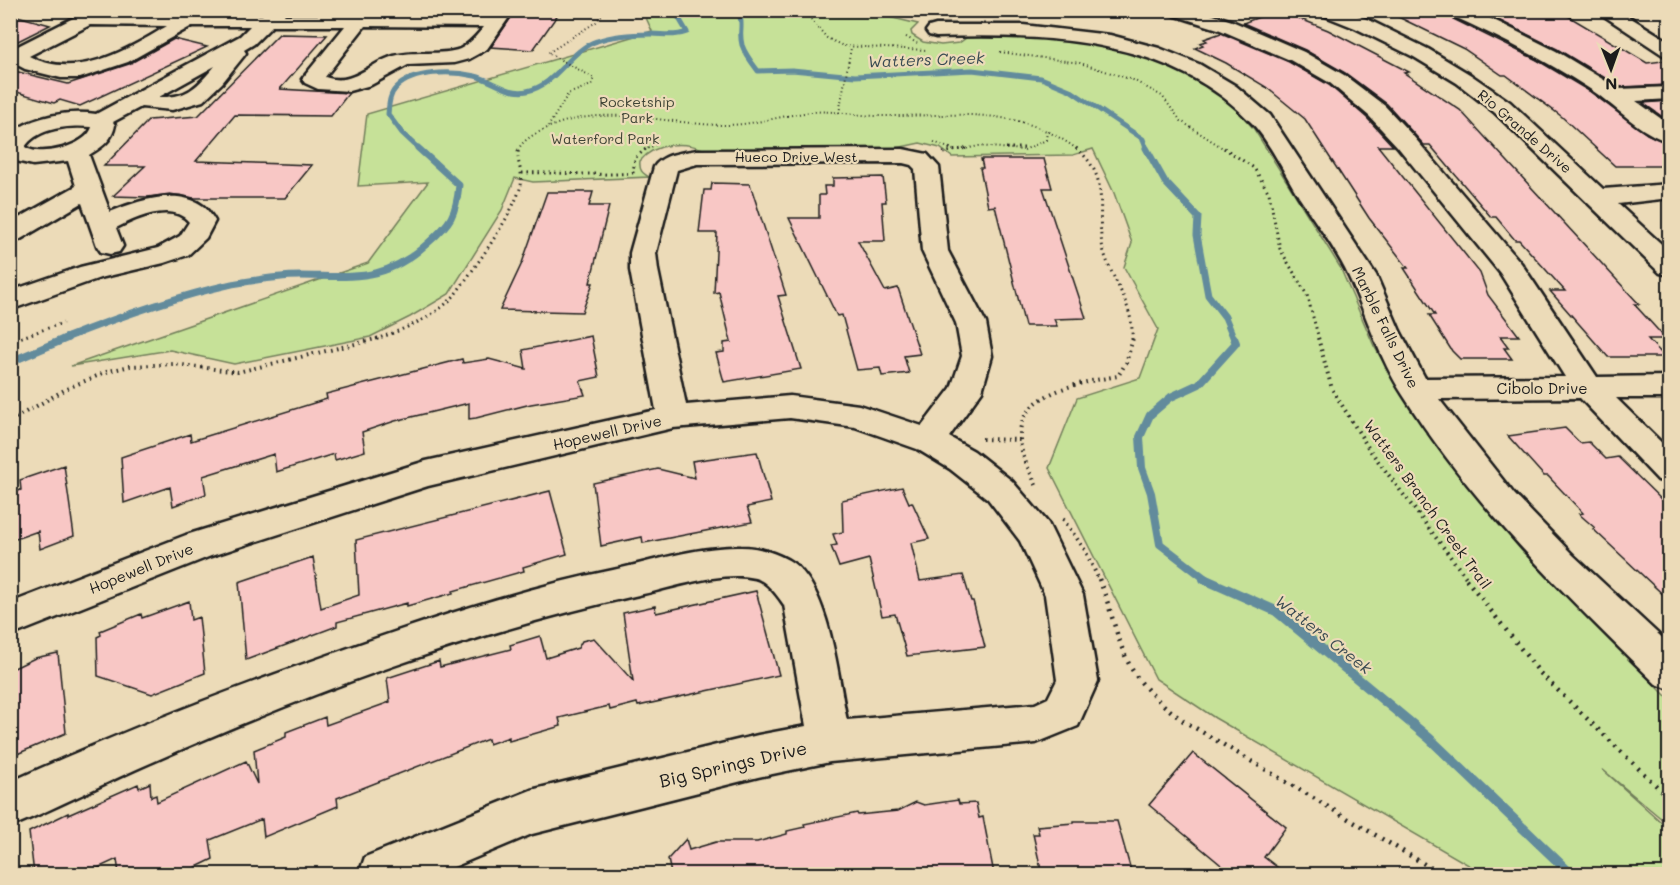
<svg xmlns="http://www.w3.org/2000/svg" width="1680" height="885" font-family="Mali,sans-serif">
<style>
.green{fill:#c6e198;stroke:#717e5a;stroke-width:1.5}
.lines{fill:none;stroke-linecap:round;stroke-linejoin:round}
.stream-far3{stroke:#628b9c;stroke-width:5}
.stream-far2{stroke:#628b9c;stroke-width:7}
.stream-far1{stroke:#628b9c;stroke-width:8}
.stream{stroke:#628b9c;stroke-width:10}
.building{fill:#f8c7c5;stroke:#1c1c1c;stroke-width:1.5}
.minor-casing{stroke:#1c1c1c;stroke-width:5}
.path-far3{stroke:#1c1c1c;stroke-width:2;stroke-dasharray:1 3;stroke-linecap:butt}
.path-far2{stroke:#1c1c1c;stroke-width:3;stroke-dasharray:1.5 4;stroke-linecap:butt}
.path-far1{stroke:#1c1c1c;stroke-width:4;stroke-dasharray:1.5 4.5;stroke-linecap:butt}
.path{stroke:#1c1c1c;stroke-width:4.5;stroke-dasharray:2 6;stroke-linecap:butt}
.minor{fill:#ecdbb8;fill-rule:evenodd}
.labels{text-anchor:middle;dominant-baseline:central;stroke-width:4.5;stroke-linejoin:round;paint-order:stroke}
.far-park-label{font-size:14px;fill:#3e4335;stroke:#ecdbb8}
.far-street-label{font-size:14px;fill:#1c1c1c;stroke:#ecdbb8}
.street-label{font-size:15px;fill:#1c1c1c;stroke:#ecdbb8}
.water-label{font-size:16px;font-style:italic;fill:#394a52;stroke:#ecdbb8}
.near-street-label{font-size:18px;fill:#1c1c1c;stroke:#ecdbb8}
</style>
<rect width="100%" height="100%" fill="#ecdbb8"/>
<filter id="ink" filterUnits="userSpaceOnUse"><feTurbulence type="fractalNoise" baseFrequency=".0167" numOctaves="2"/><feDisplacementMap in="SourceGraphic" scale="12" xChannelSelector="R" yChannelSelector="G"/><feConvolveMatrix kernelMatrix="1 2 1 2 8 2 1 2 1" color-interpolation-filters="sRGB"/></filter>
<g filter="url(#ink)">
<path class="green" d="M643,11H864L918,24L911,31L912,35L923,42L941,45L959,43L969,36L979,35L1040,36L1102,45L1132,53L1187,74L1230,102L1254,129L1340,267L1374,346L1410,407L1451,465L1521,550L1669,699V825L1602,769L1669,829V874H1484L1215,718L1156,679L1049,468L1077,398L1140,378L1158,329L1124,267L1132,243L1114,193L1093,149L1073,155L952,157L940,148L920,143L887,150H706C684,141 656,142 640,161C639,170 642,173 649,177L533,182L515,178L502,210L449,294L410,317L370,337L234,364L170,350L71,366L368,263L428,182L358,186L367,114L652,31Z"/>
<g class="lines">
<path class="stream-far3" d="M625,10L635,14L652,10
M737,10C745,24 738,30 742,45C745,54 752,63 758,71L792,70L855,76L972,70L1041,78L1070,90L1143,139L1147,150
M420,150L402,133L388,114C389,105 389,95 396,88C413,70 453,71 475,76C493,80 508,95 527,91C557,85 569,50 597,41C614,35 633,34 651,34C663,34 675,37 687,32L677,15L669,10"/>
<path class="stream-far2" d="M1146,148L1165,182L1198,217L1197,235L1208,295L1225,317L1234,339
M63,339C118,317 174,297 232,284C255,280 277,276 300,276C355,276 384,283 428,243C451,223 456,215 459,185L418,148"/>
<path class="stream-far1" d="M10,362L67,338
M1207,580L1160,544L1151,493L1142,468L1140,437L1150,415L1171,397L1199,384L1236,343L1234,338"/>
<path class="stream" d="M1204,579L1276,611L1429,738L1571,874"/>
</g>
<path class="building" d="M516,10H561L533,50L491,47Z
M1278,10L1328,30L1409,72L1404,73L1460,110L1639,304H1634L1666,339H1648L1665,357H1608L1550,291H1565L1519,240H1515L1496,217H1491L1430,145H1424L1387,104L1345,73L1305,50L1243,23Z
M1384,10H1444L1447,16L1537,60L1589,91L1647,134L1670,144V166H1615L1561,116L1506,75H1502L1464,49Z
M1478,10H1558L1647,63L1670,60V85L1620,87L1557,49Z
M10,14L50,25L10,45Z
M1221,33L1289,62L1329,85L1367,118L1393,146H1378L1480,273L1488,295L1519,336H1500L1509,348H1504L1512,359H1460L1452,351L1429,315H1435L1404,268H1408L1369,218L1305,119L1266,87L1226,63L1195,48L1203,45L1200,43L1207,41L1204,39Z
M279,34L327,35L280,89L349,93L331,116L235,115L196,161L312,165L285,198H194L170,194L148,197L113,196L145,166H104L149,120L198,116Z
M174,39L207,47L80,106L60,100L54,103L10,90V70L68,84L129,64Z
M1670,101V122L1643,103Z
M981,159H1044L1052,188H1043L1086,318L1054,319L1057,326H1025L995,206L988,207L980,168H983Z
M883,177L886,202H882L885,241H858L885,291L898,288L920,354L904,356L909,373L882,376L880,368L857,370L842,315L837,316L789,218H819V195H825L824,186H833V178Z
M712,183L750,184L786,295L778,296L801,369L724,382L716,353L724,352V343L731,342L719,292L714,293L717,233H699L704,190H711Z
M547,192H593L589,206H609L590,283H593L582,312L500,310L522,263Z
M591,336L599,377L580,381L585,395L531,404L476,418L469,419V403L395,421L362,432L365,451L335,460L334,454L276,472L274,454L203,476L206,494L173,506L170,487L124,503L121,457L190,434L191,441L327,399L326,394L462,359L463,363L489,359L526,369L523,350Z
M1565,428L1580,443L1589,442L1606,459L1618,457L1670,508V601L1593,529L1595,528L1579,514L1583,513L1548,476H1544L1508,436Z
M757,452L771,502L747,507L752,522L643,543L642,537L601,546L593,483L658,469L695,478L692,461Z
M64,465L74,536L40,549L38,531L10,541V494L21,490L20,480Z
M902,487L909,503L912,502L929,539L911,543L920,581L963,575L971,601H973L985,647L907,656L895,614L882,616L869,559L839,567L831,546L837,545L833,534L843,532L842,500Z
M550,491L567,554L523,567L524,571L453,591V593L407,606V603L337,622V626L246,660L239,582L313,557L321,608L359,595L356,540Z
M756,591L779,675L638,706L637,703L610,710L609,706L559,718L561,726L509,741V737L489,744L488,739L337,798L338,806L264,837L262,819L210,840L213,859L182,874H119L117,859L85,874H34L29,832L68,813V815L138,784L139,788L150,783L151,797L156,795L157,802L246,761L257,784L254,750L286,737V732L325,717L326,725L390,702L387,678L439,661L440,667L511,649L510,645L540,636L546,658L578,648L582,641L594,638L633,681L623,613L655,606L656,613Z
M189,601L191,620L199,617L205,673L152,694L98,676L97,637L101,635L100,631L141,614L142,618Z
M58,653L66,733L10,757V670L35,658Z
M1193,753L1286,827L1264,857L1286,874H1232L1149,805Z
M958,800L959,804L976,803L979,818L983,817L994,874H671L668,859L686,839L689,850L716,842H757L787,834V831L805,827L804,824L857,813L858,815L898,811L916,802L924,805Z
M1074,821H1117L1132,874H1042L1033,834H1039L1037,826L1074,823Z"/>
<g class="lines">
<g class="minor-casing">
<path id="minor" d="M89,10H114L112,14L242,15H262L267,10H287L284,15H354L358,10H377L374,15H492L495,10H514L487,49L469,59L454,63L408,65L371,85L349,91L318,89L305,83L302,79L345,26H272L254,44L244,50L246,53L243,57L222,83L203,101L172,110L141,107L113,122L115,125C112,141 102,147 89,155L110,212C136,201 178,187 203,206C208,210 212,216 215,221L206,238L188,255L164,263L100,278L10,310V291L80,267L158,248L180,236L189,222C172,201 135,218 116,228L123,246L119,252L110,254L101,252L97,246L82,203L19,240L10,242V223L76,186L68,161L33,165L12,160L10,134C33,116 68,110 96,114L240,36L250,26H192L128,62L80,78H61L25,69L10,61V53L16,47ZM90,25L167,26C127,50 76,81 29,56ZM365,26L484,27C477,35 470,44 460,49C442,56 415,50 394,56C369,63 353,87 325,77ZM215,66C197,87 187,98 159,97ZM92,127C87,146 40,158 25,147C38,127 70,125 92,127Z
M1168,10H1198L1232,21L1304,52L1344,75L1385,106L1413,136L1521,263L1597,377L1670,376V398H1616L1670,451V483L1658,480L1580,398L1439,399L1514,494L1573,555L1670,645V689L1656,684C1564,594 1472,504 1403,395C1379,358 1367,316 1349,277C1336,249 1316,223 1299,197C1286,176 1269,141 1252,123C1171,37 1046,34 936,37L929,35L926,31L929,27L936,25H1023L1110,35L1159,48L1199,64L1236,86L1270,115L1376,275L1400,331L1425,378L1565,377L1500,273L1397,146L1369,116L1330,83L1290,60L1218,29L1170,14Z
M1318,10H1345L1369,20L1428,49L1471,75L1510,102L1603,189L1670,184V198L1618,204L1670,252V275L1660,273L1494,112L1457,83L1414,57L1355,28L1320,14Z
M1446,10H1472L1500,23L1556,51L1619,89L1670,87V99L1636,101L1670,125V142C1640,134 1615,105 1590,89C1545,60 1497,36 1448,14Z
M1595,10H1618L1670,42V57L1663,55Z
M903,149L927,154L939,167L948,251L986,323L992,356L982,391L949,437L974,451L1012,481L1048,523L1083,595L1098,681L1078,726L1036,743L830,762L758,777L532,834L437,874H359L365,857L531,790L758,735L806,726L784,605C777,595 767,581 755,578C723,570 675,587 643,594C475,631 312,692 155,761C106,782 59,807 10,827V782C118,733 228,690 340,651C430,619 520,589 613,570C654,561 698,546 741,547C758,547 778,553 793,563C830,590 838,676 847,720L1035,704L1048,698L1057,680L1045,595L1020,541L988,499L950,469L917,449L855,427L790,418L673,428L428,486L211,556L10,636V603L186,535L426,461L656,410L630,270V253L654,167C664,153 682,153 697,150ZM903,163L911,165L915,169L922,251L956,323L962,356L951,388L922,426L859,405L790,396L686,405L658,270L656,253L677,170L697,164Z"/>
</g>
<path class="path-far3" d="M803,10L827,38L843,46L927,50
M906,37L917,43
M1000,52L1080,63L1133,80L1162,96L1181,121L1226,150
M839,113L851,48
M548,127L568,94L591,85L594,78L548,53L596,22L606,10
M934,142L953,150
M518,150C523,140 533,135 543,130C603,101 663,125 726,125C755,125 783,115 812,112C835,110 858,116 880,116C952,117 1016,103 1078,150
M644,150L658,144
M959,150L979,146L1023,150
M1024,150L1046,140L1047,131"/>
<path class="path-far2" d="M949,148L955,151
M1006,148H1027
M1076,148C1115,180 1093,215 1104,252C1113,283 1134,304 1132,339
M1224,148L1254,168L1269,193L1280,249L1307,295L1319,339
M943,153L967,148
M522,173C559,172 596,176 633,173
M633,173L635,158L647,148
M16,339L63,323
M376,339C403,330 435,317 454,296C473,270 514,214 521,185C524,172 515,161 519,148"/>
<path class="path-far1" d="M1318,338L1332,389L1369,449L1468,580
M10,342L20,338
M10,421L68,388L109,371L130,366L174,364L238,372L380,338
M982,439L1020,440
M1036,485C1029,469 1020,454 1020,437C1018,391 1085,382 1118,376L1126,363L1133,338
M1063,519L1085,550L1099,580"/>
<path class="path" d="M1099,579C1111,607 1116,639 1130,666C1142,688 1163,705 1182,720L1441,874
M1466,579L1540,673L1670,799"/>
<use href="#minor" class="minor"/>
</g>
</g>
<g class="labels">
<g class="far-park-label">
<text x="637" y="101">Rocketship<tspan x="637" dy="16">Park</tspan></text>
<text x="605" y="138">Waterford Park</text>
</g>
<g class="far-street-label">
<text transform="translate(1525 131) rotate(41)">Rio Grande Drive</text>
<text x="796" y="156">Hueco Drive West</text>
</g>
<g class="street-label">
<text transform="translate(1386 327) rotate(64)">Marble Falls Drive</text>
<text x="1542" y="388">Cibolo Drive</text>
<text transform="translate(607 432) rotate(-13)">Hopewell Drive</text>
<text transform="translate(1428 504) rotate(54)">Watters Branch Creek Trail</text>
<text transform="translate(141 568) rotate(-22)">Hopewell Drive</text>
</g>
<g class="water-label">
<text transform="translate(926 59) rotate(-2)">Watters Creek</text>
<text transform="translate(1324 634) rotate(38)">Watters Creek</text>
</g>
<g class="near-street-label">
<text transform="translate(733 764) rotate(-13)">Big Springs Drive</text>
</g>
</g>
<rect width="1680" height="885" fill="none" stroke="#ecdbb8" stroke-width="36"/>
<rect x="18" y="18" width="1644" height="849" fill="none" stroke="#1c1c1c" stroke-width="2" filter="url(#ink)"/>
<g transform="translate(1611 69) rotate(179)" stroke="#ecdbb8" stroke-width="4.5" paint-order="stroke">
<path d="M0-4.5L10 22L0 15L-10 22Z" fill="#1c1c1c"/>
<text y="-9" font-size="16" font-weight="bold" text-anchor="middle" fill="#1c1c1c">N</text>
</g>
</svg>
